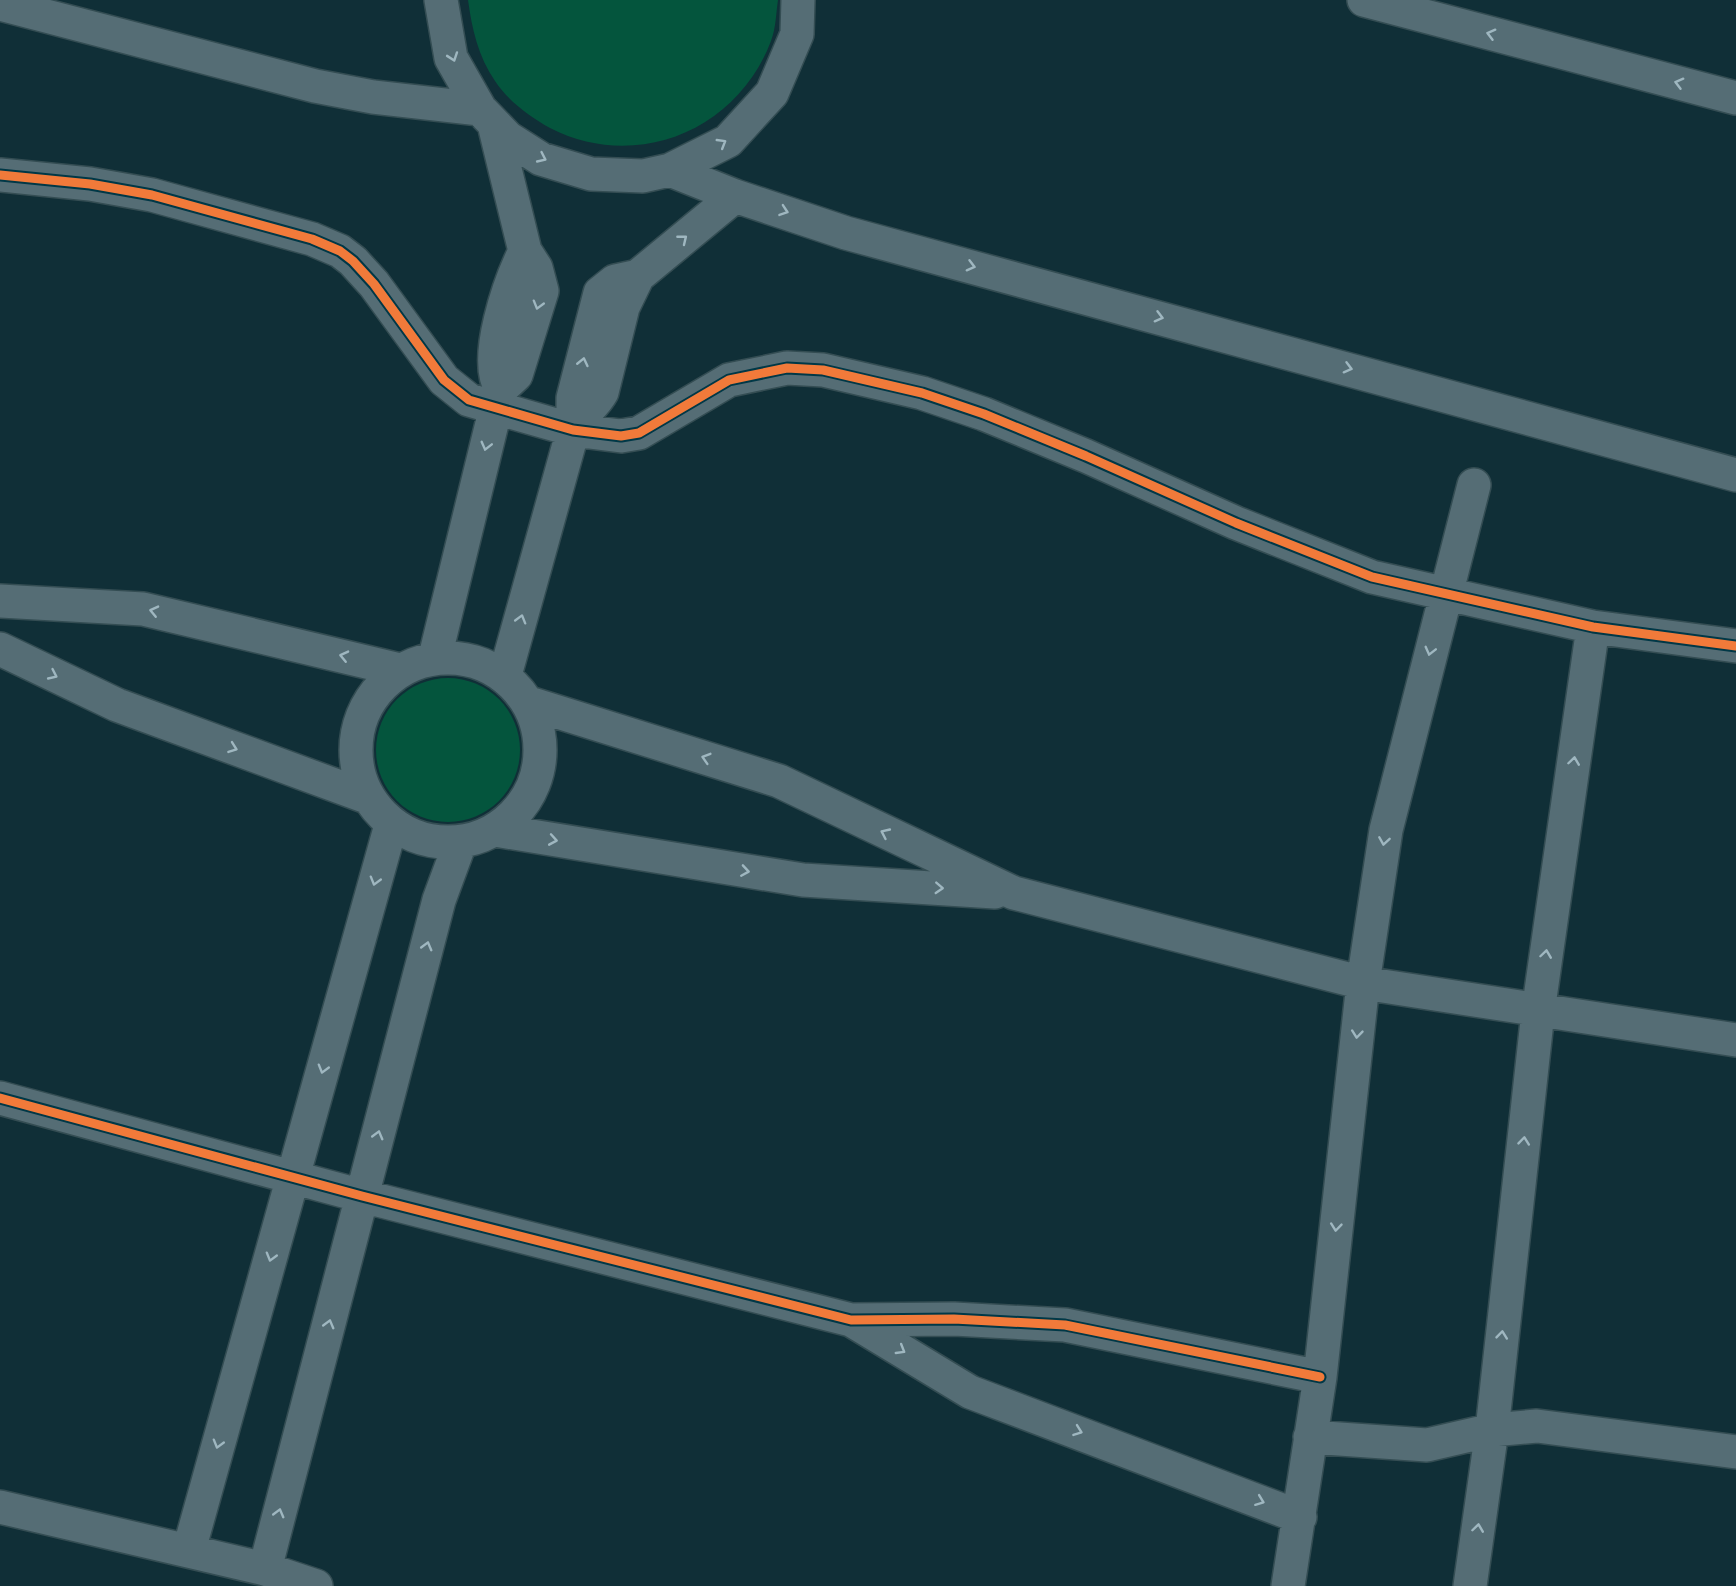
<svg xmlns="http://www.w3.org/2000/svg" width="1736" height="1586" font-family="'Titillium Web',sans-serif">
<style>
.green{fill:#04553d}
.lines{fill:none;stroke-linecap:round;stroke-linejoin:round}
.minor-casing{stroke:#344d53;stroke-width:36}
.minor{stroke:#556d75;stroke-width:33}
.cycleway-casing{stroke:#003847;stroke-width:13}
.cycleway{stroke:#f17a3a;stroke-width:9}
.oneway{stroke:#9fb7c0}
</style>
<rect width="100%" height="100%" fill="#102f37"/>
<path class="green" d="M468,0H778C776,13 776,28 771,41C737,131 636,172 550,128C530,117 508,101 495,81C478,56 472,29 468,0Z
M376 750a72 72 0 1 1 144 0a72 72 0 1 1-144 0Z"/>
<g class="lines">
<g class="minor-casing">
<path id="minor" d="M441,0L451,58L480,109L508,138L541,159L591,174L643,176L670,170L728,141L772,93L797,34L798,0
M1364,0L1736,98
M0,4L315,86L373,97L480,109
M670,170L735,196L846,233L1736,475
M0,175L90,184L152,195L312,239L340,251L353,261L374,284L444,380L469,400L573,430L621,436L639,433L729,380L787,368L823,370L922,393L984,414L1086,456L1236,523L1372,577L1593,627L1736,646
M501,389C482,359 510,281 525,251
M578,419L573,408V398L600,293L615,281L638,276
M0,601L143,609L400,670
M0,649L117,705L367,797
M435,657L496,407L501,389L516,375L542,291L536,268L525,251L494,124
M356 750a92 92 0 1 1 184 0a92 92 0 1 1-184 0Z
M505,675L573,430C580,414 594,407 602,392L623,307L638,276L735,196
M529,703L779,781L1014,893L1363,983L1736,1040
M495,830L803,880L995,892
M0,1098L362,1196L851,1320L954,1319L1065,1325L1320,1377
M851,1320L970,1392L1300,1517
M1310,1437L1427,1445L1492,1430L1537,1426L1736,1452
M0,1507L265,1569L316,1586
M189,1550L391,825
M265,1569L439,900L460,843
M1288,1586L1320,1377L1363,983L1386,830L1474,485
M1470,1586L1492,1430L1538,1012L1593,627"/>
</g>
<use href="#minor" class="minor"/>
<g class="cycleway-casing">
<path id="cycleway" d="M0,175L90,184L152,195L312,239L340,251L353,261L374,284L444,380L469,400L573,430L621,436L639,433L729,380L787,368L823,370L922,393L984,414L1086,456L1236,523L1372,577L1593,627L1736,646
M0,1098L362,1196L851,1320L954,1319L1065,1325L1320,1377"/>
</g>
<use href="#cycleway" class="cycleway"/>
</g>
<defs><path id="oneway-chevron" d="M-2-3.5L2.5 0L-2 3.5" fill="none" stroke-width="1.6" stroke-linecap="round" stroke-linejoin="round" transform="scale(1.5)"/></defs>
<g class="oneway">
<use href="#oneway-chevron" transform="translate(1491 34) rotate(-165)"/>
<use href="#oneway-chevron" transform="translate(453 57) rotate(71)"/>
<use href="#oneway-chevron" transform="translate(1679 83) rotate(-165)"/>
<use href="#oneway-chevron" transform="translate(722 143) rotate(-31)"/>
<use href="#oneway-chevron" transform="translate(542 158) rotate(25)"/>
<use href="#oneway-chevron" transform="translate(784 211) rotate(19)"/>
<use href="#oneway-chevron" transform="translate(683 239) rotate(-39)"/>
<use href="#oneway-chevron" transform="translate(971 266) rotate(15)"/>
<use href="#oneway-chevron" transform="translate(538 305) rotate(106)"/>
<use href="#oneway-chevron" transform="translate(1159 317) rotate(15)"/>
<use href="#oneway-chevron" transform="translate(583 362) rotate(-77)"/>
<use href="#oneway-chevron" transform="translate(1348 368) rotate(15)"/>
<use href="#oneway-chevron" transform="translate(486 446) rotate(104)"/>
<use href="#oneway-chevron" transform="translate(154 611) rotate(-167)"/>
<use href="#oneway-chevron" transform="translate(521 619) rotate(-74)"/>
<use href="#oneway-chevron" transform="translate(1430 651) rotate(104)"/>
<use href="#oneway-chevron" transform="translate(344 656) rotate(-167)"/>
<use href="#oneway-chevron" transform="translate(53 675) rotate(25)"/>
<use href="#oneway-chevron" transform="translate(233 748) rotate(20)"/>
<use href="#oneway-chevron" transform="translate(706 758) rotate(-163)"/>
<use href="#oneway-chevron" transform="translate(1574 761) rotate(-82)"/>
<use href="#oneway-chevron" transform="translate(885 833) rotate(-155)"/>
<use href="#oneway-chevron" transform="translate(553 840) rotate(10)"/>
<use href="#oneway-chevron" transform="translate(1384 841) rotate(99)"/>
<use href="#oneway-chevron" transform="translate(745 871) rotate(9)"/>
<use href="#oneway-chevron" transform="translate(375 881) rotate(106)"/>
<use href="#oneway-chevron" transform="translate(939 888) rotate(3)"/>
<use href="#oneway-chevron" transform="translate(427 946) rotate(-75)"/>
<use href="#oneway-chevron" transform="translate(1546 954) rotate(-82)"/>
<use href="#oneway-chevron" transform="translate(1357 1034) rotate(96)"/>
<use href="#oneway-chevron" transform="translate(323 1069) rotate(106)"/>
<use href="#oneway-chevron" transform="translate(378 1135) rotate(-75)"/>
<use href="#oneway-chevron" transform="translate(1524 1141) rotate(-84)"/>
<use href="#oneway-chevron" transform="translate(1336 1227) rotate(96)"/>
<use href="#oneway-chevron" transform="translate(271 1257) rotate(106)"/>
<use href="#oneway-chevron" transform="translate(329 1324) rotate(-75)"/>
<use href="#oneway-chevron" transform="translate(1502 1335) rotate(-84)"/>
<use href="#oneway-chevron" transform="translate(901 1350) rotate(31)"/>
<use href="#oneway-chevron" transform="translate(1078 1431) rotate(20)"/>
<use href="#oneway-chevron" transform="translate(218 1444) rotate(106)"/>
<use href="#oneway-chevron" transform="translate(1260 1501) rotate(21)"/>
<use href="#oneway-chevron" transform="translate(279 1513) rotate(-75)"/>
<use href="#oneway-chevron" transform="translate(1478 1528) rotate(-82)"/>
</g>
</svg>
